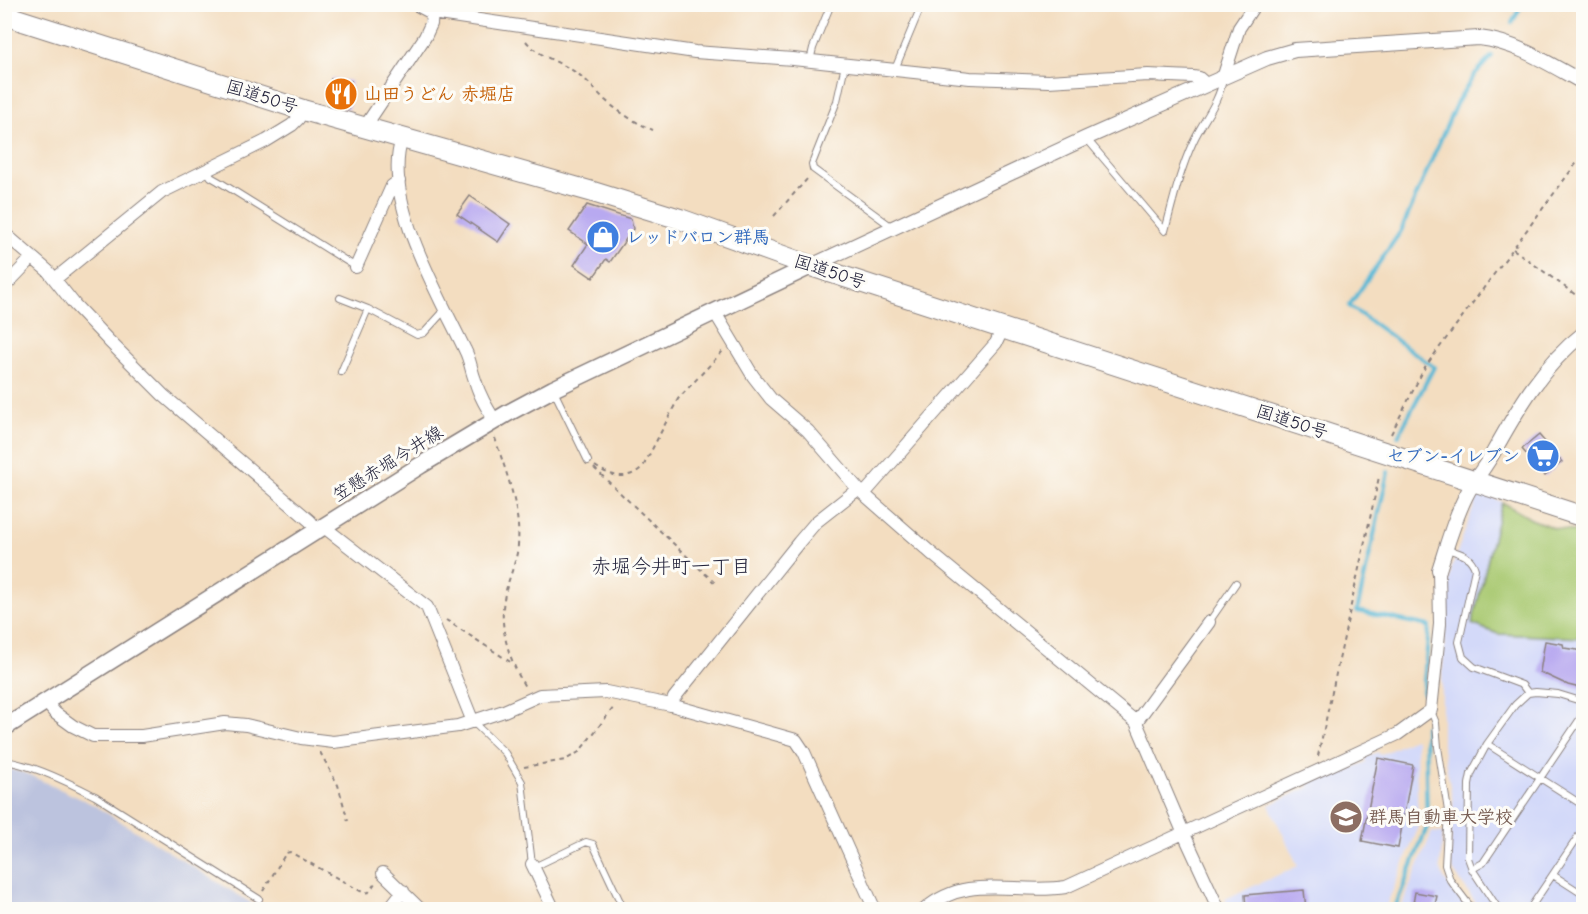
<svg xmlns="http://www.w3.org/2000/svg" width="1588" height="914" font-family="'Comic Neue','Klee One',sans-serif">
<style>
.built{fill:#d3d9f9}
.industrial{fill:#bcc3de}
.green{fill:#a9c971;stroke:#667656;stroke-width:1.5}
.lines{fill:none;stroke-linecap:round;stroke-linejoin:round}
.stream{stroke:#57b8d5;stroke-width:4}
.building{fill:#b8a9f0}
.service-casing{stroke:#8a807e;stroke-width:8}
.minor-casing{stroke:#8a807e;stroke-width:14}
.tertiary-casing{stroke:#8a807e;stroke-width:16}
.secondary-casing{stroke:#8a807e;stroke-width:19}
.trunk-casing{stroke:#8a807e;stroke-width:22}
.path{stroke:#8a807e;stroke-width:2;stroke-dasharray:4.5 4.5;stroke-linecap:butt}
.service{stroke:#fff;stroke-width:6}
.minor{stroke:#fff;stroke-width:12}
.tertiary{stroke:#fff;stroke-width:14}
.secondary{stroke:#fff;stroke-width:16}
.trunk{stroke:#fff;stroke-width:20}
.labels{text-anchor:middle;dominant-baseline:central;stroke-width:6;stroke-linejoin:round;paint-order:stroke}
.food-label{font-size:18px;font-weight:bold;fill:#c56008;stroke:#fdfcf7;text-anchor:start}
.street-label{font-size:18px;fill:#22223b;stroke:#fdfcf7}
.shop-label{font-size:18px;font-weight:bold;fill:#366cbe;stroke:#fdfcf7;text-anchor:start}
.education-label{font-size:18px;font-weight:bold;fill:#785e54;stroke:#fdfcf7;text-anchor:start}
.neighbourhood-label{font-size:20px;fill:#22223b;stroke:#fdfcf7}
</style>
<rect width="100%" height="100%" fill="#fdfcf7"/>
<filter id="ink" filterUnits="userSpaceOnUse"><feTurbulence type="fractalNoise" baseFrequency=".0167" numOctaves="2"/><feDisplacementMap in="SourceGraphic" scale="12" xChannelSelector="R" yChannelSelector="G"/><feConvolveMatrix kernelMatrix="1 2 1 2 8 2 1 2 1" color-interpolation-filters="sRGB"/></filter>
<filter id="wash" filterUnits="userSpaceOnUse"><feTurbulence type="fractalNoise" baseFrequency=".008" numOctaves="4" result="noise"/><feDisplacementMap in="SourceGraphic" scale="24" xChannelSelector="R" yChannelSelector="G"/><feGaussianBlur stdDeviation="1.35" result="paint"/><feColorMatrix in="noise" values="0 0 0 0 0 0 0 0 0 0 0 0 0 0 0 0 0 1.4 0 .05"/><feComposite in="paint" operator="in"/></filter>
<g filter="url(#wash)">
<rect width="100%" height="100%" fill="#f3ddc0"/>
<path class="built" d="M1484,494L1502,502L1472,624L1583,638V909H1480L1452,869L1450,859L1453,802L1442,743V679L1448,587L1452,566L1477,498Z
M1414,739L1416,740L1418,829L1385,909H1230L1225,899L1298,866L1269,805L1309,787L1308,782L1338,769L1341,773L1366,762L1365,757L1378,752L1380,755Z
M1432,832L1443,833L1440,867L1444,879L1468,909L1400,910Z"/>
<path class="industrial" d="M5,768L25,773L92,804L256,906L257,909H5Z"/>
<path class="green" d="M1502,502L1531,519L1554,528L1583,533V638L1498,634L1472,624Z"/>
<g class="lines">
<path class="stream" d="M1512,23L1522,4
M1398,436L1434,367L1349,306L1401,231L1456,104L1475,74L1492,56
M1388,472L1357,611L1429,626L1423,694
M1394,910L1427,827L1425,726"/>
</g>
<g id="blocks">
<path class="building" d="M331,79L351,81L349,109L329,105Z
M470,196L510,224L498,242L457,214Z
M587,205L631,219L633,229L610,262L606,259L593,278L574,265L588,244L569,231Z
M1539,435L1562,462L1545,476L1522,449Z
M1545,641L1563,644L1564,648L1584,651V689L1568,685L1540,672Z
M1378,758L1413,765L1398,848L1362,841Z
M1304,890L1306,909H1246L1245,895Z
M1415,892L1437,896L1434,909H1412Z"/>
</g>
</g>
<g filter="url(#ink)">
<use href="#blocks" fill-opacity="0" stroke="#8a807e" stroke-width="1.5"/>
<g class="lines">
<g class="service-casing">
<path id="service" d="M810,61L813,48L831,4
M845,65L837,101L812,164L813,169L892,227
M895,69L922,4
M1086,138L1165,231C1173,201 1180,170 1193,142C1203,120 1219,103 1223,79
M207,171L211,177L218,181L356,267
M340,298L368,309L417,335L424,333L444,311
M341,372L368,309
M553,389L588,461
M1447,549C1459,553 1471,555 1475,569L1459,642L1463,657L1474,667L1522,685L1528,693
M1209,622L1236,583
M1431,711L1436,723L1438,747L1448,811L1445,865L1450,880L1473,910
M473,722L505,753L522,782L532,864
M1487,744L1584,806
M4,761C31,764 72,784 95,796L259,899
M534,867L586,842L593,844L624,910
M1472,869L1483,863L1584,713
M1553,875L1584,895
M1499,910L1472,869L1468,858L1469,784L1471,774L1487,744L1515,705L1528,693L1536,692L1558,694L1584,702
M1529,910L1584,828"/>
</g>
<g class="minor-casing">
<path id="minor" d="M415,4L432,13L695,52L793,59L970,78L1048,81L1148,75L1193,77L1199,78L1207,85
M1223,78L1239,28L1255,4
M364,128L425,37L431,24L432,13
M402,139C381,198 440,297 465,350C470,359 471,370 475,380C479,395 487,408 495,421
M4,233L48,271L75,305L109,341L163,395L310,521L318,531
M356,267L392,186L399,181
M55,279L162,192L266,141L292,125L298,119L303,110
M4,287L32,258
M714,311L753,376L771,399L808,431L858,489L931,553L1136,722L1184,834L1219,910
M864,494L996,343L1003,328
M324,527L427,607L473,722
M46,702L55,713L73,726L93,736H142L225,723L246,725L301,738L333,742L458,726L504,711L540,695L606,692L671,705L796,740L804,752L875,910
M671,705L674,698L799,542L816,522L858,489
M1136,722L1209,622
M532,864L554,910
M383,873L421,910
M388,910L403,891
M924,910C968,872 1015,895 1066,887L1398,734L1431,710L1440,624L1439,570"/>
</g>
<g class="tertiary-casing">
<path id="tertiary" d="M811,266L1086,138L1267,58L1295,50L1479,38C1516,42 1551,65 1584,83
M1439,570C1447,545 1455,516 1468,492C1475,479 1485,467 1493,453C1518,408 1542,366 1584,333"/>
</g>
<g class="secondary-casing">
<path id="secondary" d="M4,728L421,465L508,413L553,389L811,266"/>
</g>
<g class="trunk-casing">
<path id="trunk" d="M4,15L303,110L593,192L680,219L811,266L1584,517"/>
</g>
<path class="path" d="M526,41C539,57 561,62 578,74C588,81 596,91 605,100C620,113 636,123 653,130
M774,216L808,178
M1513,249L1584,301
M1391,434L1425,367L1584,153
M495,438C506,473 521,508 518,545C517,560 510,575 506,590C497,624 508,657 525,687
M595,466C612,478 630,481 644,465L678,399L723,351
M594,468L717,585
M446,620L512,663
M320,752L338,785L348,821
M1318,756L1379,477
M524,767L565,760L579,752L614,707
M263,891L286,853L290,852L364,893L369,892L375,883"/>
<use href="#service" class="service"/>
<use href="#minor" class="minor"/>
<use href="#tertiary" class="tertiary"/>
<use href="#secondary" class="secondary"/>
<use href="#trunk" class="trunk"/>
</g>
</g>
<defs>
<g id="restaurant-disc" transform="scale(1.725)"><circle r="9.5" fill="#e8710a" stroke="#fdfcf7"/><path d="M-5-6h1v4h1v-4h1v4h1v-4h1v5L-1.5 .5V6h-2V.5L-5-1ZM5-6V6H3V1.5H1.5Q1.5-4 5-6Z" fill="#fff"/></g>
<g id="shop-disc" transform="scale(1.725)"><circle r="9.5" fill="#3f7fe0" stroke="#fdfcf7"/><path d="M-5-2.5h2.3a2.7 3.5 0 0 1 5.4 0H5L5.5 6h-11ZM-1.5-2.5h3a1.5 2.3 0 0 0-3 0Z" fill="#fff"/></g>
<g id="supermarket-disc" transform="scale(1.725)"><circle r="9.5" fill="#3f7fe0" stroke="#fdfcf7"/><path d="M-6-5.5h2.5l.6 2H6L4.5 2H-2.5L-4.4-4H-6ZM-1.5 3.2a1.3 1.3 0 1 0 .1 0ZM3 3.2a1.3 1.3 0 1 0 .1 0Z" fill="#fff"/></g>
<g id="university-disc" transform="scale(1.725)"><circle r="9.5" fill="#8d6e63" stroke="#fdfcf7"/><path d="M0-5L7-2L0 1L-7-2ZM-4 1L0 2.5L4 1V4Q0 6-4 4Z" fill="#fff"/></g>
</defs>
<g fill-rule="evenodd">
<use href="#restaurant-disc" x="341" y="94"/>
<use href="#shop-disc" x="603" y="237"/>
<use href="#supermarket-disc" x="1543" y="456"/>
<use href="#university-disc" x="1346" y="817"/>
</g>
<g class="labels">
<g class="food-label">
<text x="364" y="94">山田うどん 赤堀店</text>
</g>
<g class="street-label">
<text transform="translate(262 97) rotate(17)">国道50号</text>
<text transform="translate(830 272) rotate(18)">国道50号</text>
<text transform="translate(1292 422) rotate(18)">国道50号</text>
<text transform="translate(388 464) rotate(-32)">笠懸赤堀今井線</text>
</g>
<g class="shop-label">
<text x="626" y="237">レッドバロン群馬</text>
<text x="1520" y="456" text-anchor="end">セブン-イレブン</text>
</g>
<g class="education-label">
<text x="1369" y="817">群馬自動車大学校</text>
</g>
<g class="neighbourhood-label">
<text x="671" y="566">赤堀今井町一丁目</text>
</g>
</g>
<rect width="1588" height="914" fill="none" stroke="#fdfcf7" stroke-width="24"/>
</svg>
